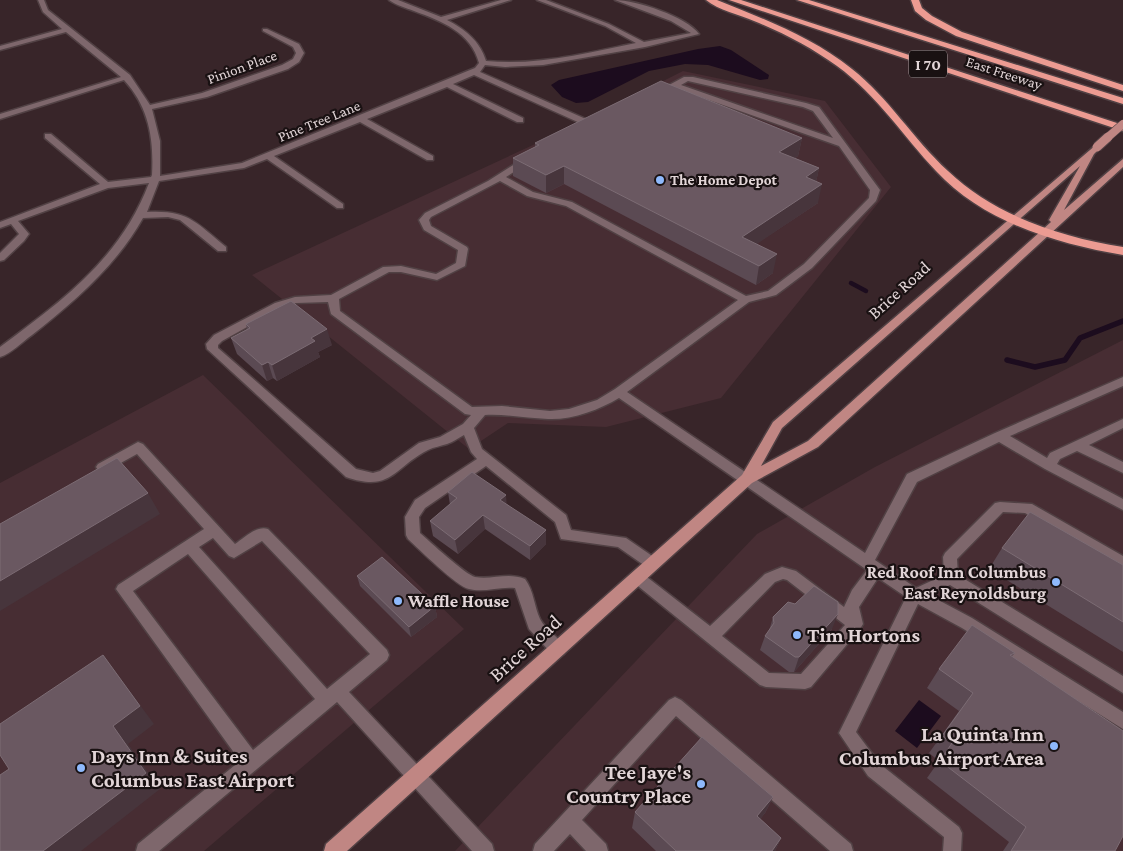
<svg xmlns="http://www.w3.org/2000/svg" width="1123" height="851" font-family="'Crimson Pro',serif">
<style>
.built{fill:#472d33}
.water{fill:#1c0c1e}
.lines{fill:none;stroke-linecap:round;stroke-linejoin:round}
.stream-far1{stroke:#1c0c1e;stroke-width:4.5}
.stream{stroke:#1c0c1e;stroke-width:5.5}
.minor-casing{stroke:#514144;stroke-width:3}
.major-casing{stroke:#514144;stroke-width:3}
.highway-casing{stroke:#514144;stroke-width:3}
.minor{fill:#7e676c;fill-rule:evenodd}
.major{fill:#c08683;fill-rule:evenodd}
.highway{fill:#ec9b92;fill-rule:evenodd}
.major-bridge-far1-casing{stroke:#514144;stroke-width:9;stroke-linecap:butt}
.major-bridge-casing{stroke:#514144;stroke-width:11;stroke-linecap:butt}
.major-bridge-far1{stroke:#c08683;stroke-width:8}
.major-bridge{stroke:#c08683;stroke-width:9}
.wall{fill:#5b4a53}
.shaded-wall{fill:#47353c}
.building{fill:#6a5861;stroke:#7c6c74}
.poi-dot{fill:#8eb9fc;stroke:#191112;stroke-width:2}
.labels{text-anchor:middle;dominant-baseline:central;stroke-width:4.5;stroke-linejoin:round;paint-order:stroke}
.far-street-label{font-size:15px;fill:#e2d5d7;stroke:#191112}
.far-poi-label{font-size:15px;font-weight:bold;fill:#e2d5d7;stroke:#191112;text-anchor:start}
.shield{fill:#191112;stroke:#a69a9c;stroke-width:1}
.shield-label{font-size:16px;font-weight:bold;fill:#e2d5d7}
.street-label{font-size:18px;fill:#e2d5d7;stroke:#191112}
.poi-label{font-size:18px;font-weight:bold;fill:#e2d5d7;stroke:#191112;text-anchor:end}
.near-poi-label{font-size:21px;font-weight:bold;fill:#e2d5d7;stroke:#191112;text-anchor:start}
.near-street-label{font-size:21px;fill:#e2d5d7;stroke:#191112}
</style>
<rect width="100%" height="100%" fill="#382529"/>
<path class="built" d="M683,71L825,101L891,187L721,398L606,427L508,423L469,449L252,275L572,127Z
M1123,340V851H455L757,534L875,467Z
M203,375L464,629L204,851H0V483Z"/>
<path class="water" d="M720,46L731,50L769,75L768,79L760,80L708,65L685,64L649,71L588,102L576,103L562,97L551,85L559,80L698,49Z
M919,700L941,716L917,748L895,731Z"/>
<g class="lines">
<path class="stream-far1" d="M851,283L866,291"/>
<path class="stream" d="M1007,360L1035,367L1065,360L1080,338L1123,321"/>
<g class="minor-casing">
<path id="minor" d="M38,0H44L48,10L130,75L150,105L202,93L282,65L293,59L296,53L293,47L263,31V29H267L299,44L304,53L299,62L288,69L207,97L152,109L160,141V176L242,163L475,68L479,63C471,32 441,21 414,11C406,8 396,5 389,0H398L441,17L501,0H511L447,20C465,29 480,41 486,61C537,66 587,53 636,43L605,26L537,0H546L609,24L644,42L691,33L671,21L615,0C636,0 687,17 699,34L645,47L543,65L505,67L485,65L480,72L597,124V128H591L474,75L453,84L523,118V122H517L447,87L367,119L433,156V160H427L360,122L274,156L343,204V208H337L267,159L244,168L159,181L147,212C189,210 195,222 226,247V251H218L180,220L168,217L143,218C116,266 75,301 32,335C22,342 11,354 0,357V347C63,300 120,259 149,183L108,188L18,221L29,234L24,241L4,260L0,261V253L19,234L11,224L0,228V222L100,184L45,138V134H51L108,182L151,177L152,175C154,139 149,107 124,80L0,119V114L121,77L66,32L0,50V46L62,29L43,12Z
M684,77H693L806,103L819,107L880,190L876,201L812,268L776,295L749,302L627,392L865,553L907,474L995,433L1123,377V386L1010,436L1047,458L1050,453L1123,419V428L1089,445L1123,462V473L1077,451L1060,459L1057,464L1123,499V510L1045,469L999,442L917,482L875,560L916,588L944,575L943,557L945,553L995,503L1000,502L1032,504L1123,556V569L1025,513L1003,512L957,559L958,575L1123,676V693L950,585L929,595L972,618L1123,712V729L962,628L918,604L856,732L880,764L959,827L962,833L961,851H943L944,837L868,776L839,733L906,597L878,578L859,607L863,624L860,629L811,687L805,689L766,687L760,685L633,582L631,578L633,574L638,572L643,574L710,626L765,574L782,567L796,571L844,607L852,590L867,570L619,398C599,410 572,420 548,419C527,418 507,414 485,415L474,428L482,449L566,515L571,530L626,538L658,560L660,564L658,568L653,570L648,568L618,547L561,539L555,522L486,466L425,508L419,517L420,533C429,541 466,575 475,577C492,580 508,572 525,579C534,591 534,606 540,619C546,631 560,637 566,649L564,654L558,656L552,654L529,629L515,588C500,586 484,593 469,589C457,587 419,549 408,539L406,535L405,517L415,500L477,459L471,452L464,435C458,438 453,442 447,444C441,446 434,447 428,450C394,467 392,493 346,477L207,349L206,344L214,335L275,303L295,297L331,295L383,267L401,266L436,274L456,263L458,250L424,230L419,220L425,213L488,181L526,157L529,158V162L506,177L533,192L572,202L746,296L768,291L804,264L869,198L870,190L839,146L675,88L658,95L654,93ZM688,81L803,107L813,111L833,138L681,85ZM500,181L527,196L566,206L738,300L615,389L597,400L569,409L550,411L502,406L472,407L340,311L339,299L389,272H401L437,280L465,266L468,249L467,247L431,226L429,220L431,217ZM328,302L331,314L465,414L471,415L463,424L440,437L419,443L380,471L373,473L356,469L218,348V345L222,341L283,307L296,303ZM783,579L787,580L845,625L801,674L769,673L722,636L775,582Z
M138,442L143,444L235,544C244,538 257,525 268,529L387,650L389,655L387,660L349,692L492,844L494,851H472L337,702L159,851H136L138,844L240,761L116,589L118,585L204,529L137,454L108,470H98L96,467L98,464ZM213,538L229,556L234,558L262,541L370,654L327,689L199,547ZM188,554L315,699L253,750L133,591Z
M675,697L681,700L851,844L853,851H830L676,716L582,820L606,844L608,851H586L570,834L554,851H533L535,844L669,700Z"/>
</g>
<g class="major-casing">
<path id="major" d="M1097,144L1101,147L1094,154L1064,210L1123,159V167L818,447L752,483L347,851H324L326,844L742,475L773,422ZM1080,166L1049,220L1051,222L808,441L761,466L782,428Z"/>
</g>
<g class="highway-casing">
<path id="highway" d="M706,0H717C764,19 812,37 852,69C889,98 913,139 948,171C995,216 1061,237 1123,247V255C1057,244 983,222 936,171C903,136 877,95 837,66C812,48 784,33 754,21C740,15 718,10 706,0Z
M729,0H741L1123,125V131Z
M797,0H809L1123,98V104Z
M911,0H919L922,8L932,16L962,32L1123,85V91L956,36L926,20L915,11Z"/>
</g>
<use href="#minor" class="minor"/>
<use href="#major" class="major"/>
<use href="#highway" class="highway"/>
<g class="major-bridge-far1-casing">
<path id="major-bridge-far1" d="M1107,138L1123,124"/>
</g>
<g class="major-bridge-casing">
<path id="major-bridge" d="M1097,147L1108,137"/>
</g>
<use href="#major-bridge-far1" class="major-bridge-far1"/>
<use href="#major-bridge" class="major-bridge"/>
</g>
<path class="wall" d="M802,138L798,156L795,158L819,168L816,182L818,203L756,244L773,273L756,285L564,184L546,193L513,176V158L535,147V143Z
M246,324L332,345L318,352L320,357L277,381L273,378L267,381L237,354L231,338L247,329Z
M448,492L507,504L546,544L530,560L485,529L458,554L433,536L430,521L450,505Z
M1002,548L1123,565V652L989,569Z
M357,576L435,606L437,617L411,637L360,586Z
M773,617L832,629L794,672H789L760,650L765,636L769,631Z
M1015,653L1012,656L1115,851H1003L1009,842L927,778L939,761L929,753L959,711L927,688L939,669Z
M773,797L765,813L760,819L781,838L775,851H656L632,828L635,812Z"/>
<path class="shaded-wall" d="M802,138L798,156L776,170L779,152Z
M564,166V184L546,193V175Z
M819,168L815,187L806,177Z
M822,184L818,203L739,256L742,237Z
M777,254L773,273L756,285L759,266Z
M327,329L332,345L318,352L320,357L277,381L272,365L311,338Z
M268,362L273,378L267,381L262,365Z
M148,493L160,514L0,611V581Z
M506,495L507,509L500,500Z
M483,515L485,529L458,554L455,540Z
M546,530V544L530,560V546Z
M435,606L437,617L411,637L409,627Z
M838,614L832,629L794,672L799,657Z
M103,655L154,724L128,744L160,789L81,851H43L113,726Z
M773,797L765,813L750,832L757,816Z
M781,838L775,851H772Z"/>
<path class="building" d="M661,81L802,138L779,152L819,168L806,177L822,184L742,237L777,254L759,266L564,166L546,175L513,158L539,145L535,143Z
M291,301L327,329L311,338L315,341L272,365L268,362L262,365L231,338L250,328L246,324Z
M117,458L148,493L0,581V524Z
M472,472L506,495L500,500L546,530L530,546L483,515L455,540L430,521L457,498L448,492Z
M1030,512L1123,565V622L1002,548Z
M382,557L435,606L409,627L357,576Z
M814,586L838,602V614L799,657H795L765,636L774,623L773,617L788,602L795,604Z
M972,625L1015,653L1010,655L1123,731V836L1115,851H1011L1026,827L940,761L952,743L942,736L973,693L939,669Z
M103,655L140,706L113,726L146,773L43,851H0V775L9,769L0,755V724Z
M702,737L773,797L757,816L781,838L772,851H676L635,812Z"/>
<g class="poi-dot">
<circle cx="660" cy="180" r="5"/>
<circle cx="1056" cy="582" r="5"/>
<circle cx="398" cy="601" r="5"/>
<circle cx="797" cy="635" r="5"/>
<circle cx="1054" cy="746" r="5"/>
<circle cx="81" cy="768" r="5"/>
<circle cx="701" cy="784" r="5"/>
</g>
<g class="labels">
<g class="far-street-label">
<text transform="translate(242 67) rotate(-20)">Pinion Place</text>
<text transform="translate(1004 73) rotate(18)">East Freeway</text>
<text transform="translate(319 121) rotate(-22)">Pine Tree Lane</text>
</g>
<g class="far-poi-label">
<text x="670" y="180">The Home Depot</text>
</g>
<rect class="shield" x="909" y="50.5" width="38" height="27" rx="4"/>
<g class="shield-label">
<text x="928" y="64">I 70</text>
</g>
<g class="street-label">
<text transform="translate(899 290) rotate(-42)">Brice Road</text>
</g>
<g class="poi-label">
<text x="1046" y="572">Red Roof Inn Columbus<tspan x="1046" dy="21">East Reynoldsburg</tspan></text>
<text x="408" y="601" text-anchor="start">Waffle House</text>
</g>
<g class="near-poi-label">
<text x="807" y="635">Tim Hortons</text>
<text x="1044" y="734" text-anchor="end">La Quinta Inn<tspan x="1044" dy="24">Columbus Airport Area</tspan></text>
<text x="91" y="756">Days Inn &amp; Suites<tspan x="91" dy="24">Columbus East Airport</tspan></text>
<text x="691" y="772" text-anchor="end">Tee Jaye's<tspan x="691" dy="24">Country Place</tspan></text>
</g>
<g class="near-street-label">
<text transform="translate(525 648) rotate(-42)">Brice Road</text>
</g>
</g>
</svg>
